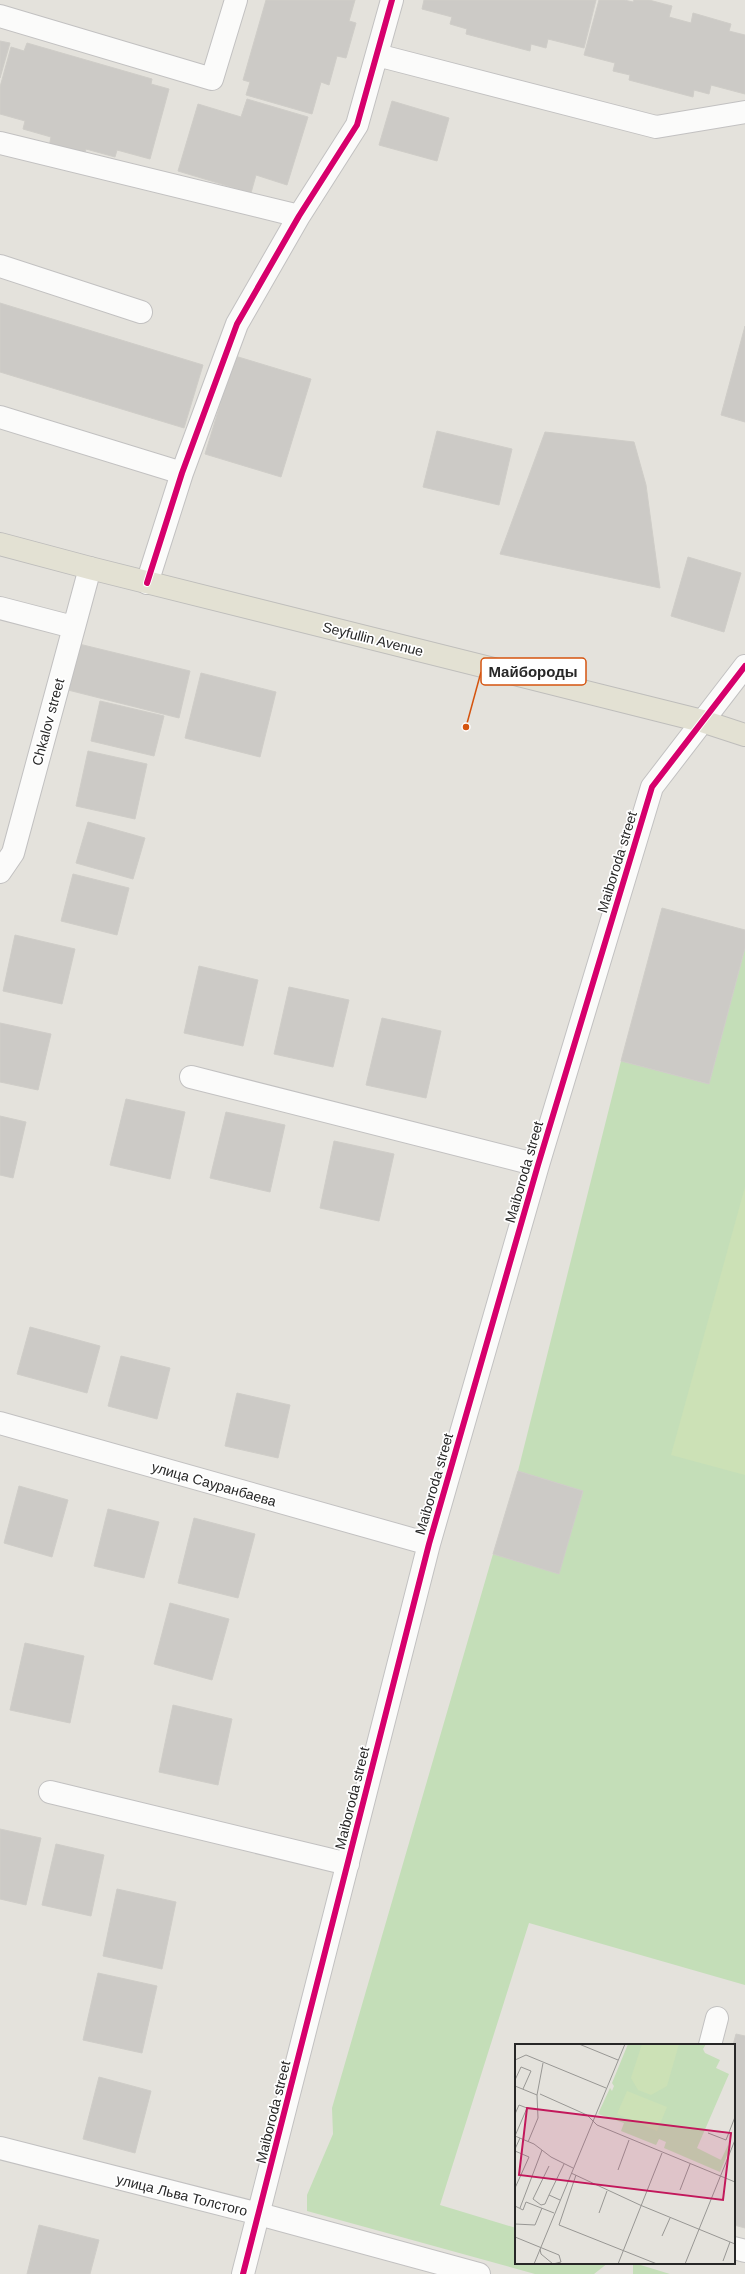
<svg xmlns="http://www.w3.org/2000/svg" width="745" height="2274" font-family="Helvetica,sans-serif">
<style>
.green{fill:#c4deb8}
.pitch{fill:#cce1b6}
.building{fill:#cccac6;stroke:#cfcdc8}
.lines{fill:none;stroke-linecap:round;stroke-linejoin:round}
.minor-casing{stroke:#c2c1c1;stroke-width:24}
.major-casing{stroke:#bebdbb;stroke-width:24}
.minor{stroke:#fbfbfa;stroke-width:22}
.major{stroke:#e3e1d3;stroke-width:22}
.cycleway-casing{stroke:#fff;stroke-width:8}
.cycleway{stroke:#d6006c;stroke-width:6}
.labels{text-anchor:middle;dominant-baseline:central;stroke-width:3.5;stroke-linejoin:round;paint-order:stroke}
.street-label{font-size:14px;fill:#272727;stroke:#fff}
.inset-road{fill:none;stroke:#989794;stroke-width:1}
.view{fill:#c2185b;fill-opacity:0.15;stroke:#c2185b;stroke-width:2}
.inset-edge{fill:none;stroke:#272727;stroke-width:2}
.leader{fill:none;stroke:#d5540f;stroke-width:1.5}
.callout-dot{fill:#d5540f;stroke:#fff;stroke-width:1.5}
.callout{fill:#fff;stroke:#d5540f;stroke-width:1.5}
.callout-label{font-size:15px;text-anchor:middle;font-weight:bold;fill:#272727}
</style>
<rect width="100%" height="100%" fill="#e4e2dc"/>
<path class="green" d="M745,948V1985L529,1923L440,2205L516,2228V2263H608L594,2274H535L307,2211V2195L333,2134L332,2108L493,1554L558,1573L583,1491L518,1471L621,1061L709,1084Z
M633,2263H634L670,2274H633Z"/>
<path class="pitch" d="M745,1187V1475L671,1455Z"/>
<path class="building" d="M266,0H355L349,21L356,23L346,58L337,56L329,85L321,82L312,114L246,95L250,82L243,80Z
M424,0H596L584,48L548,39L546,48L531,44L530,51L466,34L467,29L450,24L452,17L422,9Z
M599,0H624L633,2L634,0H649L672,6L669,17L691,23L693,13L731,24L729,31L745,35V94L711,85L709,94L694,90L693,97L629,80L630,75L613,71L615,63L584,55Z
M0,41L10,43L0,78Z
M27,43L152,79L151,84L169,89L150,159L117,150L115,157L86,149L84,156L49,147L51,137L23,129L25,121L0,114V87L11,47L24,51Z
M247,99L308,117L287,185L256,175L251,193L178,171L198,104L241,117Z
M392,101L449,118L437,161L379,145Z
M0,303L203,365L184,428L0,372Z
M745,326V422L721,415Z
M235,356L311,379L281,477L205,454Z
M437,431L512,449L499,505L423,487Z
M545,432L634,442L646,485L660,588L500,554Z
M688,557L741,573L724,632L671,616Z
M79,644L190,671L179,718L68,690Z
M201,673L276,692L260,757L185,738Z
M100,701L164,716L154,756L91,741Z
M88,751L147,764L135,819L76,806Z
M88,822L145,838L133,879L76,863Z
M73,874L129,888L117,935L61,921Z
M662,908L745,930V948L709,1084L621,1061Z
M15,935L75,949L62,1004L3,991Z
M199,966L258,980L243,1046L184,1033Z
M289,987L349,1000L333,1067L274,1054Z
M382,1018L441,1031L426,1098L366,1085Z
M0,1023L51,1034L38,1090L0,1082Z
M126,1099L185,1112L170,1179L110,1165Z
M226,1112L285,1125L270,1192L210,1178Z
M0,1116L26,1122L13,1178L0,1175Z
M334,1141L394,1154L379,1221L320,1208Z
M30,1327L100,1346L87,1393L17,1374Z
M121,1356L170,1368L157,1419L108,1406Z
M237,1393L290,1405L278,1458L225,1446Z
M518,1471L583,1491L559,1574L493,1554Z
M19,1486L68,1500L52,1557L4,1543Z
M108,1509L159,1522L144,1578L94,1566Z
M194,1518L255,1534L238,1598L178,1583Z
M170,1603L229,1619L212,1680L154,1664Z
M25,1643L84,1656L70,1723L10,1710Z
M173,1705L232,1719L218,1785L159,1772Z
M0,1829L41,1838L26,1905L0,1899Z
M56,1844L104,1855L91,1916L42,1905Z
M117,1889L176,1902L162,1969L103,1956Z
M98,1973L157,1986L142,2053L83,2040Z
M736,2034L745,2036V2228L734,2225L733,2045Z
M99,2077L151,2091L135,2153L83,2139Z
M39,2225L99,2240L90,2274H27Z"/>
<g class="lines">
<g class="minor-casing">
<path id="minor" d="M0,16L212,79L236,0
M377,55L656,127L745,112
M0,143L299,216
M0,266L141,312
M0,417L182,473
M147,583L182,473L237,324L299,216L357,125L392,0
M0,608L73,627
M0,872L13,853L90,568
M191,1077L538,1165
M0,1423L429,1544
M50,1792L348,1864
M710,2045L717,2018
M0,2148L259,2214L479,2274
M734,2248L745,2251
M243,2274L429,1544L538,1165L652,787L745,666"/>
</g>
<g class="major-casing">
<path id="major" d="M0,544L90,568L702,721L745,735"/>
</g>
<use href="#minor" class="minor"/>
<use href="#major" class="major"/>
<g class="cycleway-casing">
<path id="cycleway" d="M147,583L182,473L237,324L299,216L357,125L392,0
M243,2274L429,1544L538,1165L652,787L745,666"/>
</g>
<use href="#cycleway" class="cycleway"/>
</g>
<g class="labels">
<g class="street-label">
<text transform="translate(373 639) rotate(14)">Seyfullin Avenue</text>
<text transform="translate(48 722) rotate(-75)">Chkalov street</text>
<text transform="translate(617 862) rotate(-73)">Maiboroda street</text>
<text transform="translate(524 1172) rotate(-74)">Maiboroda street</text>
<text transform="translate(214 1484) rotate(16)">улица Сауранбаева</text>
<text transform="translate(434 1484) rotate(-74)">Maiboroda street</text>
<text transform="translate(352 1798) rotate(-76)">Maiboroda street</text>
<text transform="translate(273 2112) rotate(-76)">Maiboroda street</text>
<text transform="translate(182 2195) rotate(14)">улица Льва Толстого</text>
</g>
</g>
<g transform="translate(515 2044)">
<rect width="220" height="220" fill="#e4e2dc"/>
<path d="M113,0H191L188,5L190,9L205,16L201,24L214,30L182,104L206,116L213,101L215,104L205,128L149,104L151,98L144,95L141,101L106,87L109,79L83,70L95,44L97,47L99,42L97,39Z" fill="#c4deb8"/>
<path d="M127,0H164L152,42L136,51L123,46L116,34ZM112,47L152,63L142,87L102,70Z" fill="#cce1b6"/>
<path class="inset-road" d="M64,0L103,16M0,16L11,11L91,44M0,36L6,23L16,27L8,45M0,42L22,51M25,50L72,71L82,81L220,138M0,70L4,61L12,64L0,92M193,89L211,96L220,73M0,92L19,100L36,113L58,124M13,98L23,74L22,51L28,19M0,105L5,94M0,107L14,113L0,144M34,122L18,155L26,161L30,160L34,151M103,126L114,96M56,129L125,161L220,200M61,131L44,181L142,220M165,146L175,120M45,156L34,151L49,120M0,162L8,166L11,158L39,169M5,164L27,106M84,169L92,147M0,180L20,181L27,164M147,192L155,174M0,193L44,211L46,218L38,220L26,210L25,205M208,217L215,198M19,220L110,0M103,220L147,109M170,220L220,96"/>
<path class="view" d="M12,64L216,89L208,156L4,131Z"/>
<rect width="220" height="220" class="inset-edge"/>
</g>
<path class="leader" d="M466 727L481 672"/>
<circle class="callout-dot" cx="466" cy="727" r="4"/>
<rect class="callout" x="481" y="658" width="105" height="27" rx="4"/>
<g class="callout-label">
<text x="533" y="677">Майбороды</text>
</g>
</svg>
